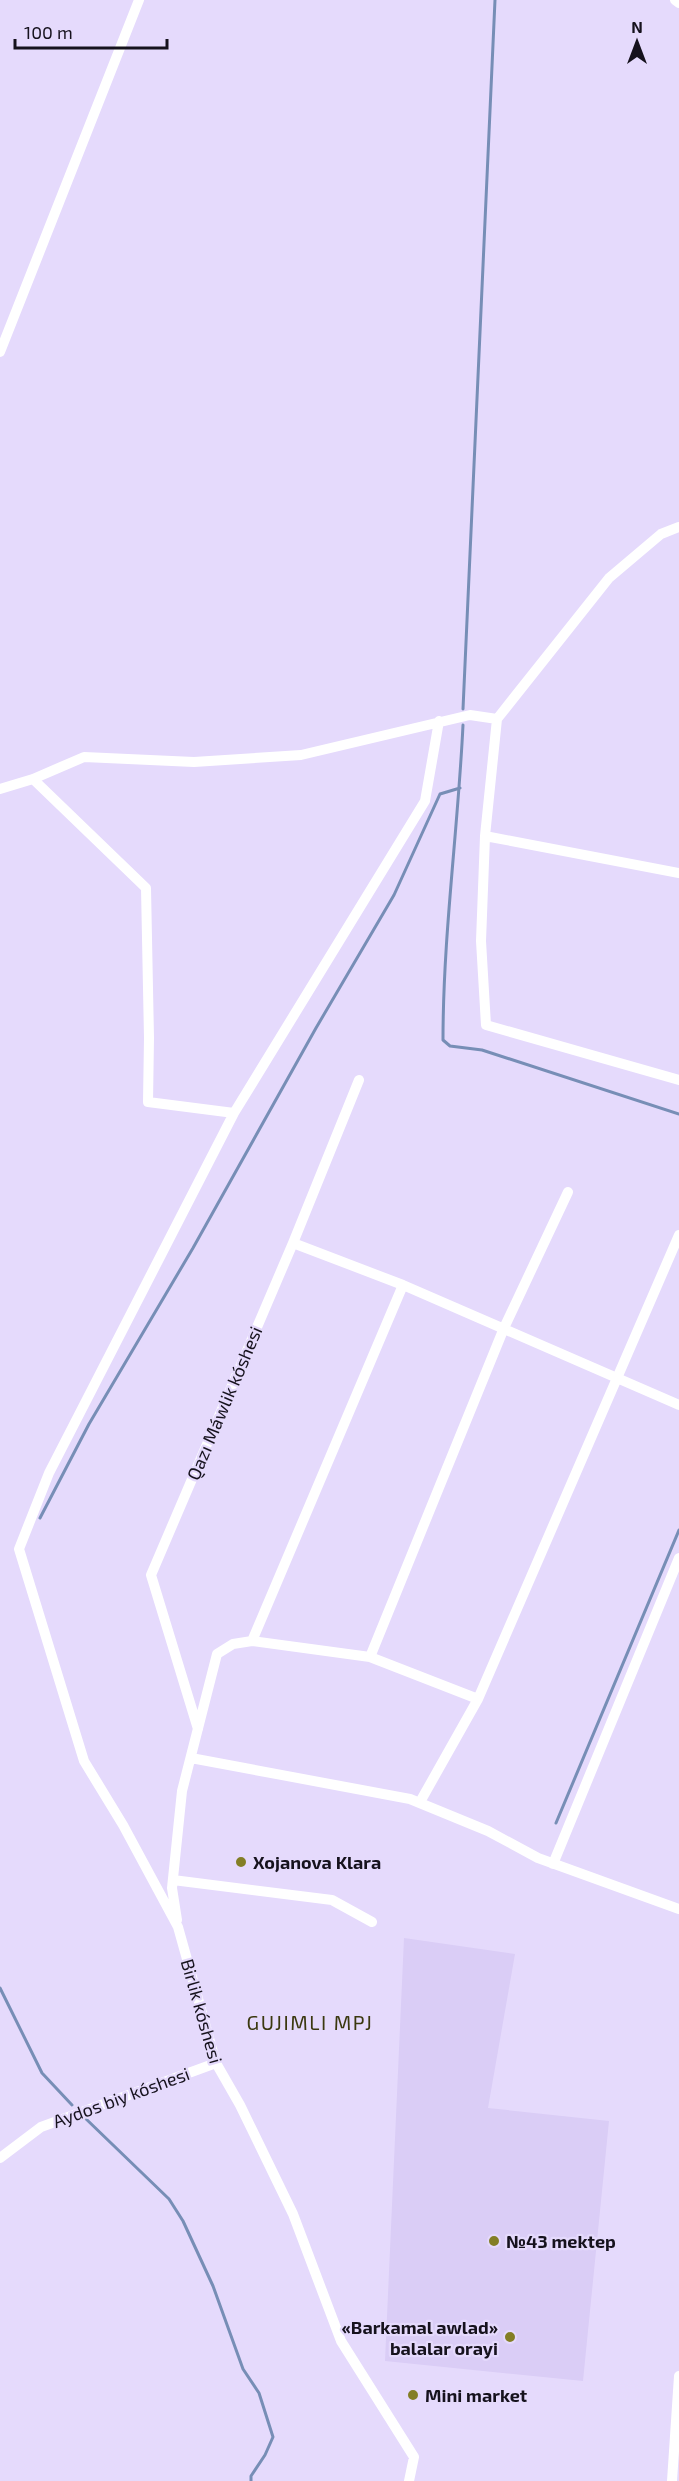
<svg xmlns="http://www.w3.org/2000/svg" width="679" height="2481" font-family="'Exo 2',sans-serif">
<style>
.built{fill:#dacdf6}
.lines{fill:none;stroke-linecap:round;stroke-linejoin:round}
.stream{stroke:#778eb6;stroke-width:3}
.minor{stroke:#fff;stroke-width:10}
.poi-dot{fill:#837e25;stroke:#e5dafc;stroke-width:2}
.labels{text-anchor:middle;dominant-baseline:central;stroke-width:4.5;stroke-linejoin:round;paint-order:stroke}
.street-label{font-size:18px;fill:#16121d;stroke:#e5dafc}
.poi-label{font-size:18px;font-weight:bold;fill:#16121d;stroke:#e5dafc;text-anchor:start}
.neighbourhood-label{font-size:20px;letter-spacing:1.5px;fill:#3b380f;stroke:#e5dafc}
</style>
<rect width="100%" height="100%" fill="#e5dafc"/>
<path class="built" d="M404,1938L515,1954L488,2108L609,2121L583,2381L385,2361Z"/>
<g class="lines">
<path class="stream" d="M463,709L495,0
M463,725C458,830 443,935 443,1040L450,1046L482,1050L679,1114
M40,1518L89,1424L193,1248L316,1028L394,895L440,794L460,788
M556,1823L679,1530
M0,1988L42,2073L72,2105
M84,2117L169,2199L183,2221L213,2286L243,2369L259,2393L273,2437L265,2455L251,2476V2481"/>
<path class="minor" d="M675,0L679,3
M0,352L139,0
M679,527L661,534L609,578L497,719L485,836L481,941L486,1025L679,1080
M33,779L146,888L149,1038L148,1102L234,1113
M0,789L33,779L84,757L194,762L301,755L470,715L497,719
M485,836L679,873
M293,1243L403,1285L679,1405
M252,1641L370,1657L478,1699
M370,1657L504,1328L568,1192
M198,1729L151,1575L293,1243L359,1080
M191,1758L410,1799L488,1831L538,1858L679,1909
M420,1802L478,1699L679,1235
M553,1864L679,1558
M173,1880L332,1900L372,1922
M177,1920L172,1888L182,1791L217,1654L233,1644L252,1641L403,1285
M0,2158L41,2127L216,2063
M409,2481L414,2457L341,2341L293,2214L240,2105L216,2063L178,1927L123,1825L84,1761L19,1549L49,1473L234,1113L425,801L439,721
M672,2481L679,2376"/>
</g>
<g class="poi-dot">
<circle cx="241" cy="1862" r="6"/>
<circle cx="494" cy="2241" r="6"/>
<circle cx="510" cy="2337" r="6"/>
<circle cx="413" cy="2395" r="6"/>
</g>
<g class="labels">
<g class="street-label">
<text transform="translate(224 1403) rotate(-67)">Qazı Máwlik kóshesi</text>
<text transform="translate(202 2011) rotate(74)">Birlik kóshesi</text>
<text transform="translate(121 2097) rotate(-20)">Aydos biy kóshesi</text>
</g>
<g class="poi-label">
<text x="253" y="1862">Xojanova Klara</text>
<text x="506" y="2241">№43 mektep</text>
<text x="498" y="2327" text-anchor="end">«Barkamal awlad»<tspan x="498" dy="21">balalar orayi</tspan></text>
<text x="425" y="2395">Mini market</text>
</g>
<g class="neighbourhood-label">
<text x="310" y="2022">GUJIMLI MPJ</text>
</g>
</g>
<g transform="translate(637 42)" stroke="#e5dafc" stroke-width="4.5" paint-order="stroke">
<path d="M0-4.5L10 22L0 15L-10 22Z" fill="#16121d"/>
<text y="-9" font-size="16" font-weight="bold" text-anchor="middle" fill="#16121d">N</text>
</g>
<path d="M15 39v9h152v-9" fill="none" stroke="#16121d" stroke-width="3"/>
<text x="24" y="39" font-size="18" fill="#16121d" stroke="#e5dafc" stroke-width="4.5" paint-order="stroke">100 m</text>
</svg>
